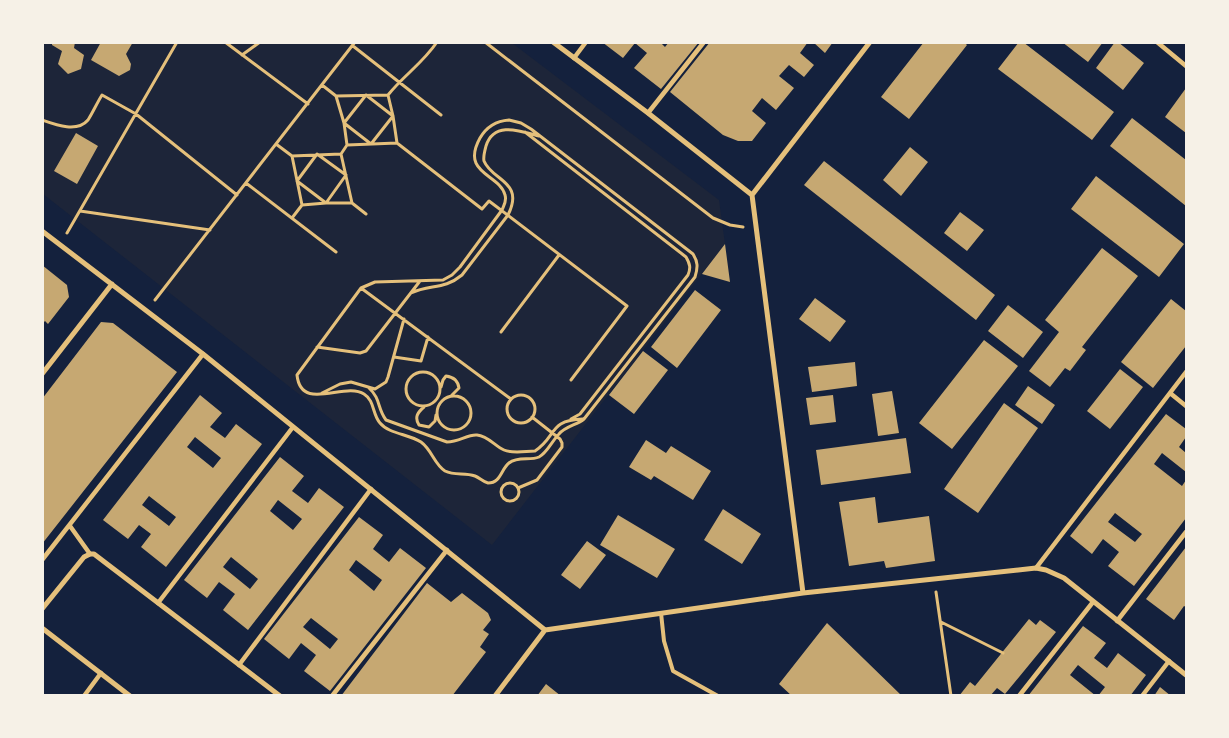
<svg xmlns="http://www.w3.org/2000/svg" width="1229" height="738" font-family="Arial,sans-serif">
<style>
.green{fill:#1d2539}
.building{fill:#c6a872;fill-rule:evenodd}
.lines{fill:none;stroke-linecap:round;stroke-linejoin:round}
.path{stroke:#e5c07b;stroke-width:3}
.service{stroke:#e5c07b;stroke-width:4}
.pedestrian{stroke:#e5c07b;stroke-width:4.5}
.minor{stroke:#e5c07b;stroke-width:5}
</style>
<rect width="100%" height="100%" fill="#14213d"/>
<path class="green" d="M42,43H512L719,200L725,244L492,545L43,194Z"/>
<path class="building" d="M52,42H75L74,48L84,55L81,69L68,74L58,64L62,51L52,45Z
M101,42H133L126,54L131,64L130,70L119,76L91,60Z
M602,42H660L665,47L669,42H699L661,89L634,68L647,53L635,43L623,58Z
M710,42H808L800,53L814,65L804,77L789,65L779,76L794,88L776,110L762,98L752,111L766,123L752,141H738L723,135L670,92Z
M813,42H833L825,53Z
M924,42H964L967,45L909,119L881,97Z
M1019,42H1023L1114,112L1092,140L998,69Z
M1062,42H1103L1088,62Z
M1115,42H1118L1144,63L1123,90L1096,68Z
M1186,88V133L1165,117Z
M1132,118L1186,160V206L1110,146Z
M76,133L98,146L77,184L54,171Z
M910,147L928,162L901,196L883,180Z
M824,161L995,295L976,320L804,185Z
M1096,176L1184,244L1159,277L1071,209Z
M960,212L984,230L967,251L944,233Z
M725,244L730,282L702,274Z
M1102,248L1138,276L1082,347L1086,350L1070,371L1065,368L1050,387L1029,371L1059,332L1045,320Z
M42,265L67,285L69,297L48,324L45,321L42,324Z
M695,290L721,310L677,368L651,347Z
M815,298L846,321L830,342L799,319Z
M1171,299L1186,311V346L1153,388L1121,362Z
M1008,305L1043,332L1023,358L988,331Z
M101,322L113,323L177,372L42,544V399Z
M984,340L1018,366L952,449L919,423Z
M643,351L668,370L634,414L609,395Z
M855,362L857,386L812,392L808,367Z
M1120,369L1143,387L1110,429L1087,411Z
M1028,386L1055,405L1042,424L1015,405Z
M892,391L899,433L878,436L872,394Z
M200,395L222,413L210,427L225,438L236,424L262,444L166,567L141,547L151,534L139,525L128,539L103,520ZM195,437L221,458L213,468L187,447ZM149,496L176,517L169,526L142,505Z
M833,395L836,422L810,425L806,398Z
M1004,403L1038,428L978,513L944,489Z
M1166,414L1186,429V437L1179,447L1186,453V472L1162,453L1154,464L1182,486L1186,480V518L1134,586L1108,566L1119,552L1103,539L1092,554L1070,536ZM1115,513L1142,534L1135,542L1108,522Z
M906,438L911,473L821,485L816,450Z
M646,440L666,453L671,446L711,471L693,500L654,476L651,480L629,467Z
M280,457L304,476L292,491L308,503L319,488L344,507L248,630L223,610L235,594L219,582L207,598L184,580ZM278,500L302,519L293,530L270,511ZM231,557L258,579L250,589L223,567Z
M875,497L878,523L929,516L935,561L886,568L884,561L849,566L839,502Z
M723,509L761,534L742,564L704,540Z
M618,515L675,549L657,578L600,545Z
M359,517L383,535L373,549L389,562L400,548L426,568L330,691L304,671L316,655L301,643L289,659L264,639ZM356,560L382,580L374,591L349,570ZM311,618L338,639L330,649L303,627Z
M587,541L606,555L580,589L561,575Z
M1186,547V607L1184,606L1174,620L1146,599Z
M427,583L451,602L462,593L488,613L491,620L483,630L489,634L480,647L486,652L452,696H341Z
M1029,619L1036,625L1040,620L1056,632L1005,694L997,688L990,696H959L970,682L975,686Z
M827,623L902,696H792L779,684Z
M1083,626L1106,643L1094,658L1107,668L1118,653L1146,675L1130,696H1098L1105,687L1078,665L1070,675L1096,696H1028Z
M546,684L561,696H537Z
M1160,687L1171,696H1154Z"/>
<g class="lines">
<path class="path" d="M225,42L308,104
M485,42L713,218L730,225L743,227
M353,46L441,115
M242,55L260,42
M322,85L336,96L344,123L347,145
M366,95L393,116L371,144L344,123Z
M388,95L393,116L397,143
M336,96L388,95C403,76 423,63 437,42
M42,120C56,125 77,133 88,120C93,112 97,103 102,95L136,114L237,195
M509,120L521,123L531,129L693,254C698,262 698,267 695,277L584,419C577,425 566,426 559,434C552,441 547,453 539,457C530,461 518,456 509,463C501,469 501,483 488,483C483,482 480,478 475,476C465,472 455,476 445,471C434,464 432,450 421,442C409,434 389,434 380,423C372,414 375,401 364,394C345,381 301,413 297,375L361,288L375,282L443,280L452,275L460,267L502,210C504,205 507,201 505,195C500,174 460,174 480,138C487,126 496,121 509,120Z
M525,132L686,257C690,264 691,268 688,275L580,414L571,419
M276,144L292,156L302,205
M317,154L346,175L326,203L297,181Z
M341,154L352,203
M292,156L341,154L347,145L397,143L482,209L489,201L627,306L571,380
M246,183L336,252
M80,211L210,230
M292,218L302,205L326,203H352L366,214
M67,233L177,42
M361,288L511,399
M411,293C430,284 444,290 462,275L508,215C525,181 492,181 484,161C483,157 485,150 486,146C494,121 520,131 539,136
M155,300L355,42
M501,332L559,255
M317,347L360,353L366,351L420,281
M394,357L421,361L428,337
M406 389a17 17 0 1 1 34 0a17 17 0 1 1-34 0Z
M441,387L443,380L446,376C454,377 458,381 459,388L452,395
M369,388C381,399 377,408 386,420L447,442C459,442 468,434 477,435C488,436 495,446 504,450C513,454 526,451 535,451C557,437 548,420 583,419
M322,393L340,384L351,382L375,389L386,382L388,377L404,319
M507 409a14 14 0 1 1 28 0a14 14 0 1 1-28 0Z
M437 413a17 17 0 1 1 34 0a17 17 0 1 1-34 0Z
M424,407C418,412 414,417 419,425L429,427L435,421L436,415
M501 492a9 9 0 1 1 18 0a9 9 0 1 1-18 0Z
M518,488L537,480L562,447V443L560,439L532,417
M936,592L951,696
M941,622L1003,653"/>
<path class="service" d="M661,613L664,641L673,671L718,696"/>
<path class="pedestrian" d="M1157,42L1186,66
M574,58L586,42
M648,113L704,42
M1170,393L1186,406
M70,526L90,554
M42,560L203,354
M1036,568L1186,372
M158,603L293,427
M1117,621L1186,532
M239,665L371,489
M84,696L101,673
M332,696L447,550
M1019,696L1093,602
M1142,696L1169,661"/>
<path class="minor" d="M553,42L648,113L752,195
M42,231L203,354L545,630L803,593L1036,568L1046,570L1064,578L1186,675
M42,374L112,284
M803,593L752,195L870,42
M42,609L84,557L90,554H94L280,696
M42,628L130,696
M495,696L545,630"/>
</g>
<rect width="1229" height="738" fill="none" stroke="#f6f1e7" stroke-width="88"/>
</svg>
